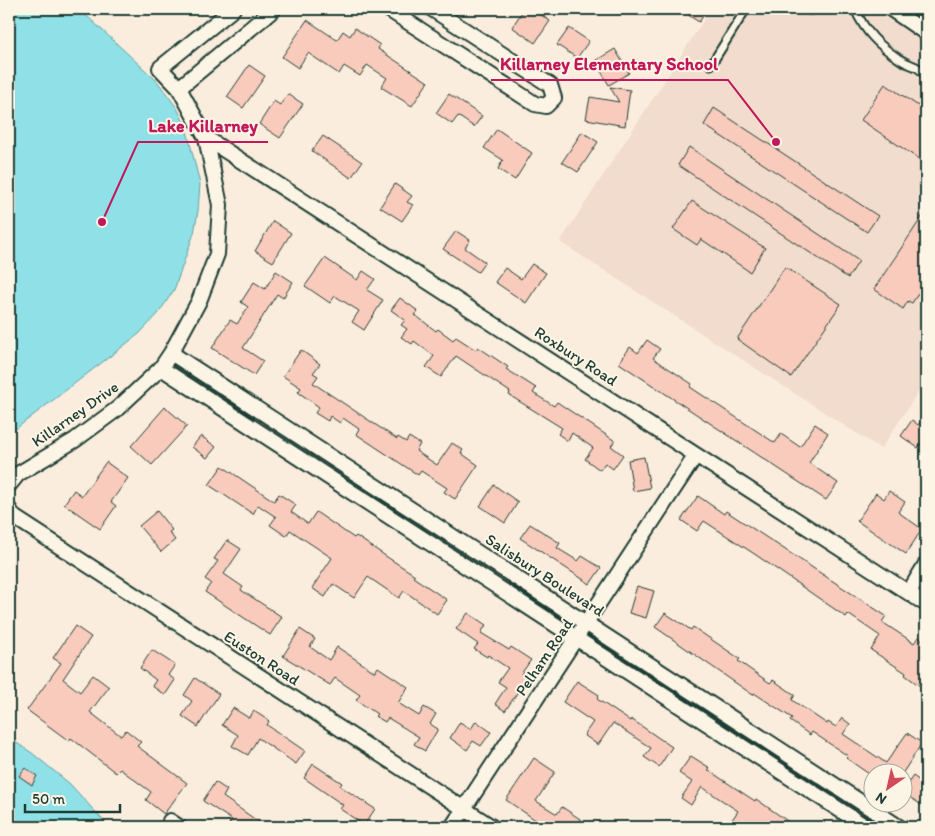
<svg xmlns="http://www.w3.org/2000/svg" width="935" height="836" font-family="Itim,sans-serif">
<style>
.built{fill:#f1dccd}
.water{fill:#8fe1e7;stroke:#629f9f}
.building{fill:#f9cbbc;stroke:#1f3d34}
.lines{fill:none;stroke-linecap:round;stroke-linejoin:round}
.lane-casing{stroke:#1f3d34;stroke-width:11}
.street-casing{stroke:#1f3d34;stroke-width:18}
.lane{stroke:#fcf5e5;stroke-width:7}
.street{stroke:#fcf5e5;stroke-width:14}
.labels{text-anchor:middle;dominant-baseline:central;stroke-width:4;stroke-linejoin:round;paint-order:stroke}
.street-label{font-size:16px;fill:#1f3d34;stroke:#fcf5e5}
.leader{fill:none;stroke:#c2185b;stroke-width:2}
.callout-dot{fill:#c2185b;stroke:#fcf5e5;stroke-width:2}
.callout-label{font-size:18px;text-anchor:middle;font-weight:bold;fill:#c2185b;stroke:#fcf5e5;stroke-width:4;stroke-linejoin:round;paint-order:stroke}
</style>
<rect width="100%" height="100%" fill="#fbeddd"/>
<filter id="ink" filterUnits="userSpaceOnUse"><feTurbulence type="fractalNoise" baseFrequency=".02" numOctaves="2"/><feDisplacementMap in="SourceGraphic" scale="10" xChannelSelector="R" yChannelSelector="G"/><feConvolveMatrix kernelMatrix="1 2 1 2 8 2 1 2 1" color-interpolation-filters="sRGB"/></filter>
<g filter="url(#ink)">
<path class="built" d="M711,9H877L926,41V380L881,449L560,242Z"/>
<path class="water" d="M9,9H76L88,17L157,81L177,108L186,127L200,184L198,211L194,233L174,290L158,314L139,334L9,434Z
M9,738L32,753L70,784L109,827H9Z"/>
<path class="building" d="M524,9H532L550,21L535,43L512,27Z
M679,9H708L699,22Z
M307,20L337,40L343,31L350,36L355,28L380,45L378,49L428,82L412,106L381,87L387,78L367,65L360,76L344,66L339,74L308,53L298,68L282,57Z
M569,28L589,41L577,58L557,45Z
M615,49L629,73L609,85L595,61Z
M249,65L265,76L243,108L227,97Z
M885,84L926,111V164L861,120Z
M610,87L630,90L625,126L586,119L590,97L619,102Z
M288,94L303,104L280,138L259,124L274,101L280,105Z
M449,94L482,116L474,127L458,116L452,124L436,113Z
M714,108L878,216L867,232L704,125Z
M497,129L532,153L515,180L498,169L503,160L484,148Z
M582,132L598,142L578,172L562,162Z
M323,136L362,162L351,178L312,151Z
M689,147L859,261L848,278L678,165Z
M395,184L412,196L407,202L413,205L402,221L380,207Z
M692,201L765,248L750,272L701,239L697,245L673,229Z
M926,211V282L912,303L908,301L903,309L874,289Z
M273,221L291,233L273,262L255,251Z
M456,231L470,240L465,248L485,262L478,272L443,249Z
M325,258L357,280L363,271L375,279L367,290L383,300L364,330L352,322L359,311L335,296L330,303L305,286Z
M532,264L546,273L526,303L495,282L505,268L521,279Z
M785,267L841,304L791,377L737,339Z
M276,271L293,282L283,298L277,294L243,348L263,361L254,375L212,348L230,320L237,324L248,307L241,302L254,282L265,289Z
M400,298L418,311L415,315L436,331L438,329L453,340L456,337L476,350L478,347L508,367L506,369L536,388L533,393L554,406L557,402L615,441L611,446L623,455L613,469L605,463L600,470L585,459L593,448L572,433L568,441L558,434L562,428L509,395L510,392L456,356L441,377L426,367L434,356L414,341L412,344L401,337L407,329L401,325L405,320L391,310Z
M647,340L660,349L653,358L692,384L690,387L775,443L781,434L800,447L815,424L828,433L809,463L838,483L826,500L619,363L630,347L638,353Z
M301,350L320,364L313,373L318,376L313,383L397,439L398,437L406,442L409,437L420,444L416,451L437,465L452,443L463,450L461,453L478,465L455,499L444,492L447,488L421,471L418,475L356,434L359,429L343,418L340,423L330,416L328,421L315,413L319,407L298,392L301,388L283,376Z
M165,407L187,426L152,465L131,446Z
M926,413V436L918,448L901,436L912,420L918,425Z
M201,436L216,447L207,458L192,447Z
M644,457L650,488L633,491L628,460Z
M106,462L128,478L111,502L116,506L100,529L64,504L74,490L82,496Z
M222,466L274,501L279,494L296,505L291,512L308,524L316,512L354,538L356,536L390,559L415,575L413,577L447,600L437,614L404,591L399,598L368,577L354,598L333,584L325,597L312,588L332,558L290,530L286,536L270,525L276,517L258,505L253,514L209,485Z
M494,485L518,502L505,523L480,506Z
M889,491L905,502L898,512L922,529L906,554L857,521L876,493L884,499Z
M698,496L724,514L726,511L886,616L882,622L914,643L918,637L926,642V676L920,686L905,675L906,673L871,650L880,636L848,614L846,617L756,555L704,521L697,531L681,520Z
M157,511L172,530L169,532L175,540L161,552L139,526Z
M530,524L560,543L557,548L578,561L582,556L601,568L590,584L520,538Z
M227,540L241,549L224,574L243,587L241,590L282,617L270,635L205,592L211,583L205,579L218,561L214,559Z
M637,586L654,591L646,618L629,613Z
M468,613L486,625L481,633L509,650L511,647L531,660L521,674L527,678L505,711L495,704L506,687L498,682L508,668L488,655L487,657L474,649L478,644L456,629Z
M665,613L691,630L693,627L740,659L738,661L770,683L773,680L795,695L792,700L827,724L828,722L836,727L842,718L850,724L843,734L886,763L907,733L922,743L902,774H869L846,758L848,756L812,732L810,735L790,721L792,718L754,693L753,695L655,627Z
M75,626L91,637L63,679L80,692L93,675L109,687L90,712L121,736L126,730L141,742L137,746L187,783L164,814L146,800L151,792L120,769L116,773L71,738L69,741L27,710L61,663L53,658Z
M300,629L315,639L310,647L329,660L337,647L375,672L378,667L408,687L398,703L419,716L424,707L436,714L430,724L438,729L425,751L414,744L419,737L388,718L385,722L375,716L377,714L356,700L360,695L335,678L330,685L283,656Z
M152,650L175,665L168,675L175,680L165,695L152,686L156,680L140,668Z
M195,678L219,694L198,727L182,716L192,701L184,695Z
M577,681L599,695L597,699L630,721L631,719L672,747L659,767L644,757L651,748L613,723L598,745L584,735L593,722L563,702Z
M233,708L249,718L254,711L269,721L267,725L305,751L296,764L258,738L248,755L232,746L238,735L222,725Z
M476,721L491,732L481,746L473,741L467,750L450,738L460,722L471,729Z
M691,756L710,768L708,770L755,801L756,799L796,827H727L738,811L702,787L691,805L681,798L692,782L679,773Z
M534,758L555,772L536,801L557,814L562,807L592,827H546L506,800Z
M313,764L342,783L340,786L375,809L364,825L340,809L343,805L304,778Z
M25,768L37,776L32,785L19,776Z
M926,772V808L902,792L913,776L920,781Z
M215,782L227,790L223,797L266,827H227L232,820L203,801Z"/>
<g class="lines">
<g class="lane-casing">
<path id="lane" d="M801,9L810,10L815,9
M855,9C865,32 879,46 901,60C912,67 917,64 926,76
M711,65L746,9"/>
</g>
<g class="street-casing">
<path id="street" d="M388,9L535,104L546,106L554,98L550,85L432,9
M891,9L926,33
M179,88L274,9
M206,138L926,604
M171,353L899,827
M161,368L866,827
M9,485L18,474L75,440L117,409L161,368L171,353L199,301L217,254L220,205L206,138L179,88L160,68L233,9
M9,509L14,517L492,827
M909,592L926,564
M170,821L179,827
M452,827L696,455"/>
</g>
<use href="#lane" class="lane"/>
<use href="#street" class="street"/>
</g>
</g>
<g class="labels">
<g class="street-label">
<text transform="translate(576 356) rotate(33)">Roxbury Road</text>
<text transform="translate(75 414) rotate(-35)">Killarney Drive</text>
<text transform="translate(545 575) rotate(33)">Salisbury Boulevard</text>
<text transform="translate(544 657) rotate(-56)">Pelham Road</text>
<text transform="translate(262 658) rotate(33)">Euston Road</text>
</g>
</g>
<path class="leader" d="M776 142L728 80H491M102 222L138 142H268"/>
<g class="callout-dot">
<circle cx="776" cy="142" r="5"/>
<circle cx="102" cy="222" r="5"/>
</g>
<g class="callout-label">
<text x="609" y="70">Killarney Elementary School</text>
<text x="203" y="132">Lake Killarney</text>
</g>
<rect width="935" height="836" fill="none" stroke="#fcf5e5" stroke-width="30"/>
<rect x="15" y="15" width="905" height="806" fill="none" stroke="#1f3d34" stroke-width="2" filter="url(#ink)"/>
<g transform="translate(888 788) rotate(214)"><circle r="24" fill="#fcf5e5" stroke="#a4ab9e"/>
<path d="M0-4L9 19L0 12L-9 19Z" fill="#d1495b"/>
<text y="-8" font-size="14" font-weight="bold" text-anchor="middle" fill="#1f3d34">N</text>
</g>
<path d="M25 804v8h95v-8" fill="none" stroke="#1f3d34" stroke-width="2.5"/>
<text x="32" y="804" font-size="15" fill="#1f3d34" stroke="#fcf5e5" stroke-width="4" paint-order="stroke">50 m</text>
</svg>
